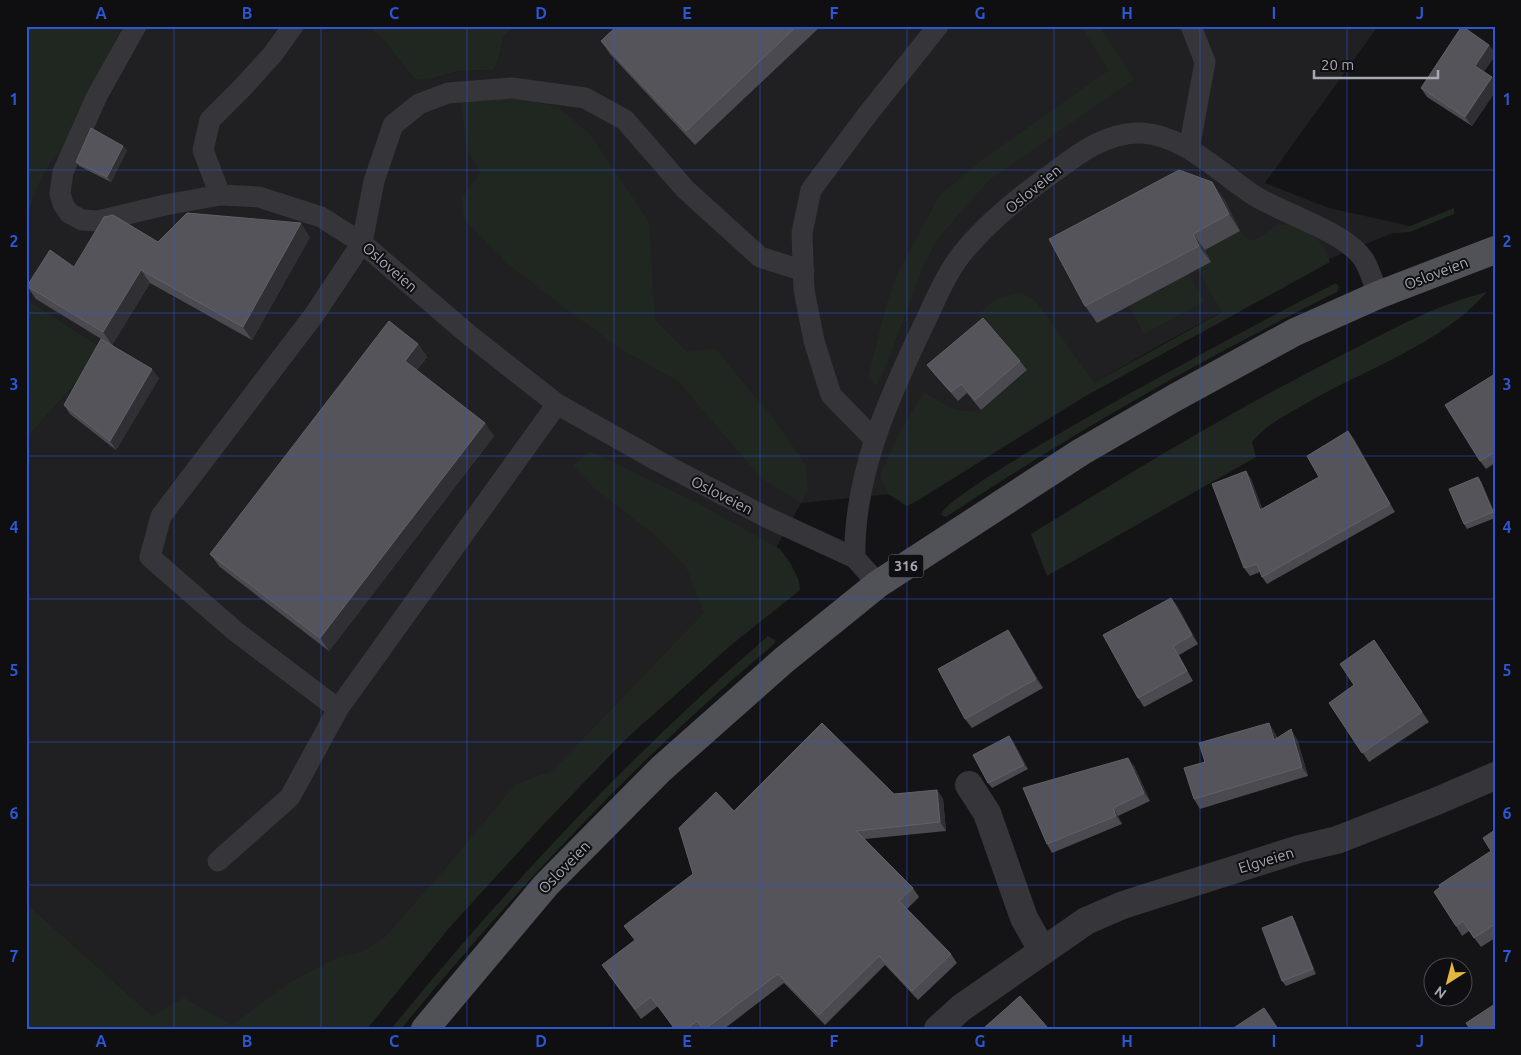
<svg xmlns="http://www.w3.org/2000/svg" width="1521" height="1055" font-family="Ubuntu,sans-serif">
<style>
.built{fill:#202022}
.green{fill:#202721}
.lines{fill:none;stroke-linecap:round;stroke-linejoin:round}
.service{stroke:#35353a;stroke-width:21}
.minor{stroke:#35353a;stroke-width:28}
.primary{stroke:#515258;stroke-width:28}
.wall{fill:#4a4a50}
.shaded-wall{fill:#303034}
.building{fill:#54545a;stroke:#616268}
.grid{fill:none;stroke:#2b57d4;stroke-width:1;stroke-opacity:0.55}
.labels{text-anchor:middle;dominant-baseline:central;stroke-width:4;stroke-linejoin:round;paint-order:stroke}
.shield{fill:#0f0e10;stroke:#797a83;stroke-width:1}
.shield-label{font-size:14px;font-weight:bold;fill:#a6a9b4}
.street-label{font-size:15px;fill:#a6a9b4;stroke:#0f0e10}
.neatline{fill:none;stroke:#2b57d4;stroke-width:2}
.grid-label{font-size:16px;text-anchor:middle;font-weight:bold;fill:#2b57d4}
</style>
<rect width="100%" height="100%" fill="#141315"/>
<path class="built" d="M117,26H369L388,45L414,79H430L460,71L495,70L504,37L514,26H1378L1265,183L1329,208L1410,226L1292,274L1153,349L1048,410L920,491L801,503L776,548L647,709L357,1029H116L135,1001L26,903V439L105,350L26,299V114Z"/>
<path class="green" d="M26,26H122L61,151C40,170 36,194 26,219Z
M369,26H514L504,37L495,70L460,71L430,79H414L388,45Z
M1081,26H1099L1134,79L988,181L939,237L924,264L886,366L876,385L869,375L887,303L897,274L940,195L982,160L1109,70Z
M504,97L557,106L590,134L649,222L655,320L687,352L715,348L771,416L805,463L808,489L801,503L762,479L678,381L621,349L562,306L507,263L464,219L462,197L481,172L467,150L461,102Z
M1454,208V214L1410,232L1393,233Z
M1278,224L1298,226L1322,243L1330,262L1084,397L917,501L907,506L888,494L880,475L900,432L924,392C941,403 960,416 981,410L1027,371L978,315L997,298L1020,293L1035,300L1094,383L1222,312L1197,269L1211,262L1205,250L1240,231L1250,241L1261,237Z
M1188,274L1205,301L1144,334L1129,305Z
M1334,284H1337L1339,287L1337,292C1202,359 1071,434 946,517L941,515C942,490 1290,306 1334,284Z
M1487,292C1440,345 1367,368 1307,403C1286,415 1267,424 1252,442L1256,457L1047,576L1031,534C1133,471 1235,409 1342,355C1389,331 1435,305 1487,292Z
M26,299L105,350L26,439Z
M590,451L699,504L780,549L791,564L799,581L800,590L730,646L626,739L544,824L450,927L367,1029H26V903L152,1016L184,998L232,1025L292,981L339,957L365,951L384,938L445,869L516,784L552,771L704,613L686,567L655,535L594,488L573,466Z
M768,636L776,641L773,645C637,759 514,891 401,1029H391C506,888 630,755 768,636Z"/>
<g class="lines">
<path class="service" d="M136,26L97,96L63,172L60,193L63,204L69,213L82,220L98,221L165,205L220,195L259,197L321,217L362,243L469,335L557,404L658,461L766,517L855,558L878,584
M1189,149L1205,62L1191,26
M220,195L203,150L210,120L243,87L273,54L293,26
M874,439L831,395L814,341L804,290L802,233L811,190L867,115L938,26
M855,558C853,476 889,397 924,324C936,299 947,271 965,250C990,220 1023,194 1054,172C1079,153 1109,131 1142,133C1186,136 1219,173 1255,196C1284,214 1346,232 1364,260C1370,270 1374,284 1378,295
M338,709L235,631L150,557L161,516L314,315L362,243L374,181L393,125L419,104L448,93L512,88L585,98L625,120L685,189L760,257L804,271
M218,861L290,797L338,709L557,404"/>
<path class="minor" d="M969,785L987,813L1024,918L1042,950
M938,1029L961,1008L1086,921L1123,905L1299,849L1337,840L1437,801L1495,776"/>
<path class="primary" d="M425,1029L546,885L661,769L784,660L878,584L1081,452L1176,397L1295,332L1378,295L1495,250"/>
</g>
<path class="wall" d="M617,26H821L695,145L610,54L601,41Z
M1484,72L1492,77L1495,81V92L1472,126L1427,97L1421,88Z
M127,150L111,182L79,166L76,162Z
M1224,199L1240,231L1205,250L1211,262L1097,323L1085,306Z
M310,237L252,340L150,283L112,345L159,378L116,450L70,414L64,405L103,340L36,299L27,286L74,267L158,242Z
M418,344L427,357L417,370L494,436L329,651L220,567L210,554Z
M1020,361L1027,370L981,410L967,393L958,401L934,374L927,365Z
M1495,374V463L1486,469L1480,461Z
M1354,439L1395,512L1267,584L1262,577L1260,572L1250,576L1244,568L1246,471L1251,479L1262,509L1319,477Z
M1481,481L1495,514V518L1467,529L1464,524Z
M1171,598L1178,607L1198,644L1179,655L1193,681L1144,707L1138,698Z
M1014,639L1043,688L972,728L965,719Z
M1374,640L1429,722L1369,762L1329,703L1354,685Z
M1275,733L1277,738L1297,739L1308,776L1200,809L1194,799L1205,762Z
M1009,736L1013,741L1028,769L992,788L988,783Z
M1134,766L1150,801L1118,816L1122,824L1052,853L1047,844Z
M937,790L943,799L946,831L865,839L913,888L919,897L907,909L951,954L957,963L918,1000L885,965L825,1025L784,983L724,1029H674L658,1006L641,1019L608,974L693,874L734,811Z
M1495,830V938L1481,947L1469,931L1462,936L1456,926L1491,851Z
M1292,916L1295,921L1316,974L1286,986L1282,981Z"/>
<path class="shaded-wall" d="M1489,45L1495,52V56L1482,75L1475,66Z
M1492,77L1495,81V92L1472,126L1465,117Z
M123,146L127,150L111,182L107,177Z
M1212,182L1224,199L1240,231L1229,214Z
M301,223L310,237L252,340L243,327Z
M1193,234L1205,250L1211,262L1199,246Z
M141,270L150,283L112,345L103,332Z
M418,344L427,357L414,374L405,361Z
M152,369L159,378L116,450L110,441Z
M485,423L494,436L329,651L320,638Z
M1348,431L1354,439L1395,512L1390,504Z
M1246,471L1251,479L1266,518L1260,510Z
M1478,477L1481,481L1495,515L1493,512Z
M1171,598L1178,607L1198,644L1192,635Z
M1008,630L1014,639L1043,688L1036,679Z
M1173,646L1179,655L1193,681L1187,671Z
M1269,723L1275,733L1281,750L1274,740Z
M1291,729L1297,739L1308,776L1302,767Z
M1009,736L1013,741L1028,769L1024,765Z
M1128,758L1134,766L1150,801L1144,793Z
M937,790L943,799L946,831L940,822Z
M1113,808L1118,816L1122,824L1116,816Z
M1292,916L1295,921L1316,974L1313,969Z"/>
<path class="building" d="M617,26H797L686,131L601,41Z
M1462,26L1489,45L1475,66L1492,77L1465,117L1421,88Z
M91,128L123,146L107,177L76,162Z
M1179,170L1212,182L1229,214L1193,234L1199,246L1085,306L1049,239Z
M187,213L301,223L243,327L141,270L103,332L27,286L50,250L74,267L104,217L113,215L158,242Z
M983,318L1020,361L975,400L961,384L951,392L927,365Z
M389,321L418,344L405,361L485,423L320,638L210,554Z
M101,339L152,369L110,441L64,405Z
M1495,374V452L1480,461L1445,405Z
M1348,431L1390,504L1262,577L1257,564L1244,568L1212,484L1246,471L1260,510L1319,477L1307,456Z
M1478,477L1493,512L1464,524L1449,489Z
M1171,598L1192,635L1173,646L1187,671L1138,698L1103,635Z
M1008,630L1036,679L965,719L938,669Z
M1374,640L1422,712L1362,753L1329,703L1354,685L1340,664Z
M822,723L894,794L937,790L940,822L856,831L913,888L899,901L951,954L912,991L879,956L819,1015L778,974L705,1029H703L697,1021L686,1029H675L651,997L635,1009L602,965L635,940L624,926L693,874L679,828L716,792L734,811Z
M1269,723L1274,740L1291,729L1302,767L1194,799L1184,768L1205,762L1199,743Z
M1009,736L1024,765L988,783L973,755Z
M1128,758L1144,793L1113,808L1116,816L1047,844L1023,788Z
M1495,830V924L1474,938L1463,921L1456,926L1434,892L1440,887L1439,885L1491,851L1483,838Z
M1292,916L1313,969L1282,981L1262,928Z
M1020,996L1048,1028L1047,1029H987L985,1027Z
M1495,1004V1029H1470L1466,1023Z
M1264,1008L1278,1029H1232Z"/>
<path class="grid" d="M174,26V1029M321,26V1029M467,26V1029M614,26V1029M760,26V1029M907,26V1029M1054,26V1029M1200,26V1029M1347,26V1029M26,170H1495M26,313H1495M26,456H1495M26,599H1495M26,742H1495M26,885H1495"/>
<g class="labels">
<rect class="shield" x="888.5" y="554.5" width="35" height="23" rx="4"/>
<g class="shield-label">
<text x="906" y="566">316</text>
</g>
<g class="street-label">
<text transform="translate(1033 189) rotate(-39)">Osloveien</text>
<text transform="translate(390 267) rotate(41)">Osloveien</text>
<text transform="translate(1436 273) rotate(-21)">Osloveien</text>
<text transform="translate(722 495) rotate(27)">Osloveien</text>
<text transform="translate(1266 860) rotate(-17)">Elgveien</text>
<text transform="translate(564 867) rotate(-46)">Osloveien</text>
</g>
</g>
<rect width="1521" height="1055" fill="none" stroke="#0f0e10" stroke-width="55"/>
<g transform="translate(1448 982) rotate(216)"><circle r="24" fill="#0f0e10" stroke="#4b4c52"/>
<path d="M0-4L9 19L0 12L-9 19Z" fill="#e3b73d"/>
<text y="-8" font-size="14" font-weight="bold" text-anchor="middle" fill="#a6a9b4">N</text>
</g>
<path d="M1314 70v8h124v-8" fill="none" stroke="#a6a9b4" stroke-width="2.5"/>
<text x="1321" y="70" font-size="15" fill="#a6a9b4" stroke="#0f0e10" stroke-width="4" paint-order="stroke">20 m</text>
<rect x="28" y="28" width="1466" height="1000" class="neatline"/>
<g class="grid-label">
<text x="101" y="19">A</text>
<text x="247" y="19">B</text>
<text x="394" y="19">C</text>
<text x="541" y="19">D</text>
<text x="687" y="19">E</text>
<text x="834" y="19">F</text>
<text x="980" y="19">G</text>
<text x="1127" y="19">H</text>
<text x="1274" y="19">I</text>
<text x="1420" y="19">J</text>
<text x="14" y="105">1</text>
<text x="1507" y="105">1</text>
<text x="14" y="247">2</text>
<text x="1507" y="247">2</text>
<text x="14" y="390">3</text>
<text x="1507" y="390">3</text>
<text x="14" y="533">4</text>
<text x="1507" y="533">4</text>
<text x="14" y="676">5</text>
<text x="1507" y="676">5</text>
<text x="14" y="819">6</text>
<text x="1507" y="819">6</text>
<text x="14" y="962">7</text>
<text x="1507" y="962">7</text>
<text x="101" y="1047">A</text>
<text x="247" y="1047">B</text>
<text x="394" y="1047">C</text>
<text x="541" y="1047">D</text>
<text x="687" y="1047">E</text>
<text x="834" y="1047">F</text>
<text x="980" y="1047">G</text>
<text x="1127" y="1047">H</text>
<text x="1274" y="1047">I</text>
<text x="1420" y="1047">J</text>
</g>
</svg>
